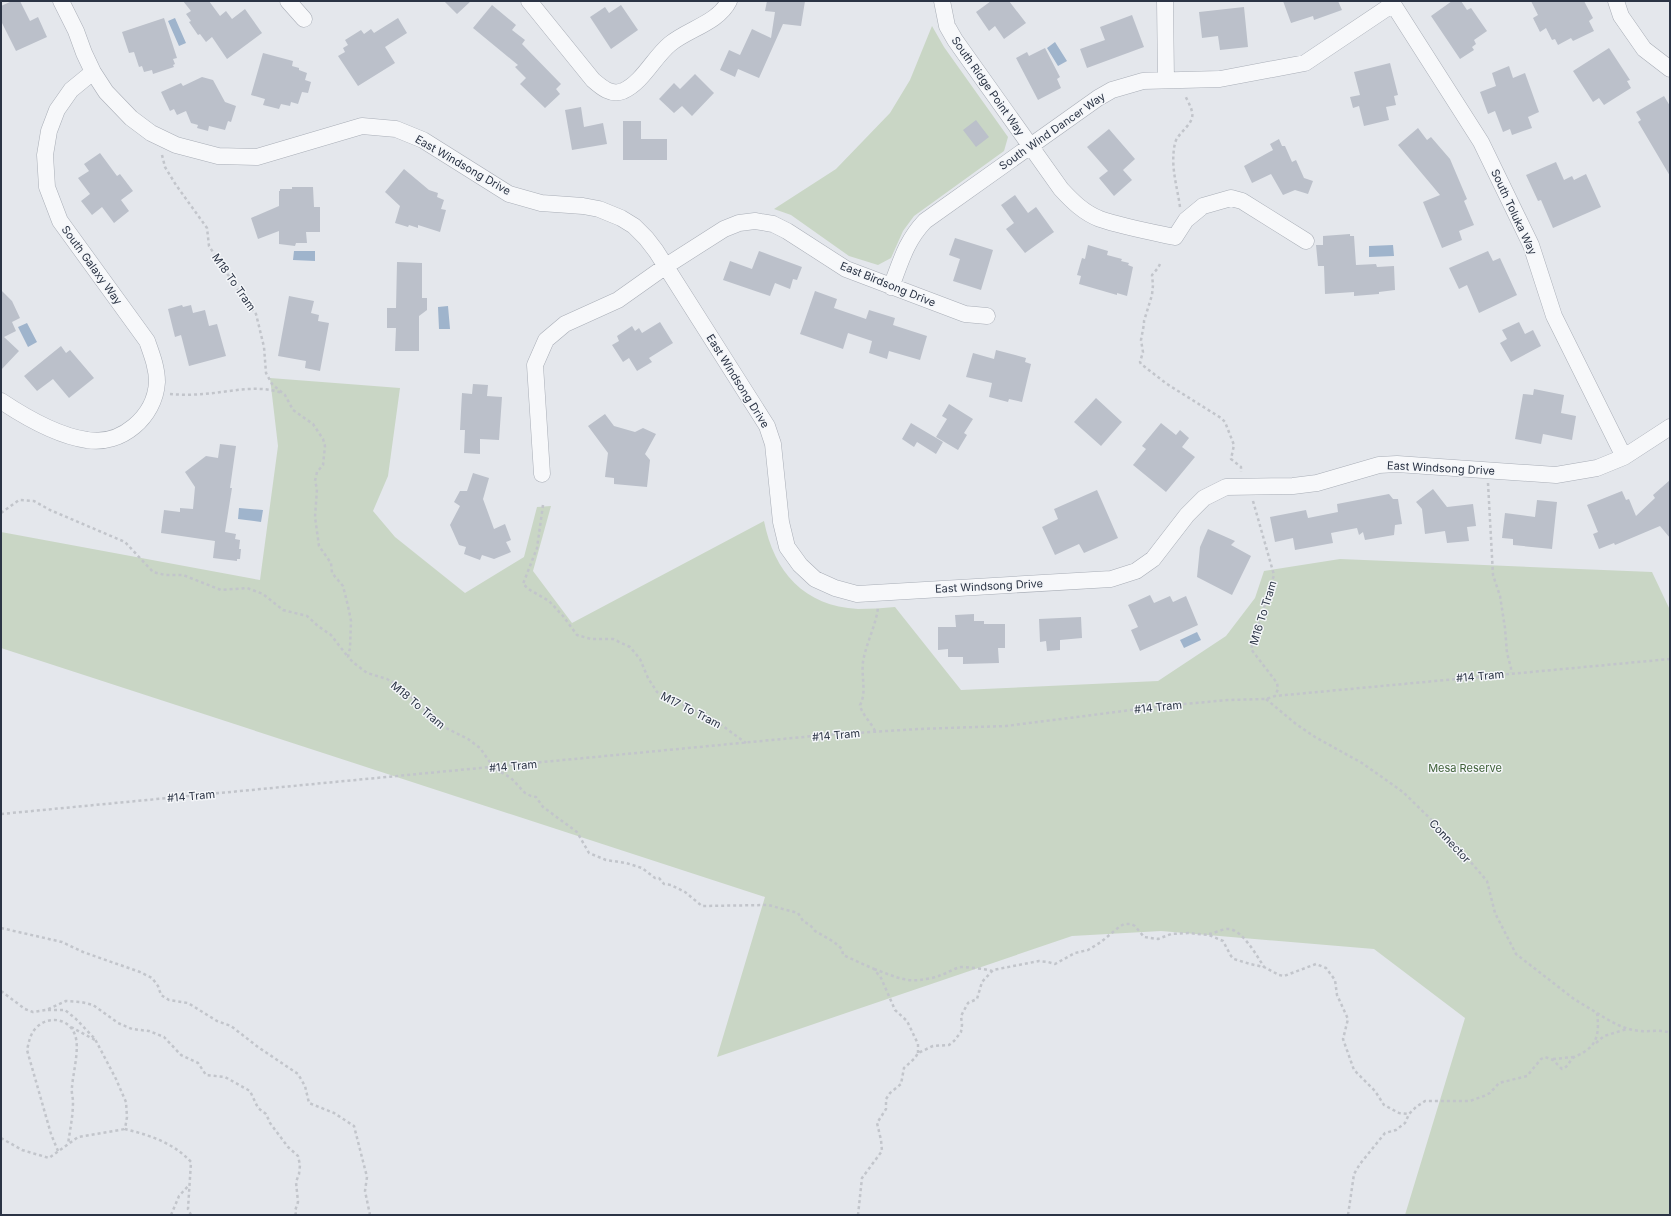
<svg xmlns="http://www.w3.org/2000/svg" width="1671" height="1216" font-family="Inter,sans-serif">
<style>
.green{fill:#c9d6c5}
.water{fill:#9fb4cc}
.building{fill:#bbc0ca}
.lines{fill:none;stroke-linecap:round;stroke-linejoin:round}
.minor-casing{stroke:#a9aeb7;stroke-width:17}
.path{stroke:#c2c5cb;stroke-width:2.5;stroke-dasharray:3 3;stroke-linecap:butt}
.minor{stroke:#f7f8fa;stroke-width:16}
.labels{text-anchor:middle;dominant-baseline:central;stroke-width:3;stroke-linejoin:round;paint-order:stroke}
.street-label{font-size:11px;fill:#2b3445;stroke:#f4f6f9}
.park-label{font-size:11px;fill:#3f6138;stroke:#f4f6f9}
</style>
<rect width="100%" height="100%" fill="#e4e7ec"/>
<path class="green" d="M932,26L944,47L1008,137L1004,151L914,216L903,231L891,258L878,265L849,256L791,215L774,209L836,169L890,113L910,80Z
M270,378L400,388L388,476L373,511L395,537L465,593L524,557L537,507L551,506L533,571L572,623L764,521C774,572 804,606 858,609C871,609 883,608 895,607L961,690L1158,681L1226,636L1255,598L1264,571L1340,559L1652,572L1670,610V1215H1405L1465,1018L1374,949L1161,931L1072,936L717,1057L765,897L1,648V532L260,580L278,446Z"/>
<path class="water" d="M175,18L186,43L179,46L168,21Z
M1055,42L1067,61L1058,66L1047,48Z
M1393,245L1394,256L1369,257V246Z
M294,251H315V261L293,260Z
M448,306L450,329H439L438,307Z
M27,323L37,342L28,347L18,327Z
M239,508L263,510L261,522L238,519Z
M1197,632L1201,640L1184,648L1180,640Z"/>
<path class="building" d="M12,1H20L30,21L38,17L47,37L16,51L1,21V6Z
M183,1H209L220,16L226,11L232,19L245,9L262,33L227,59L212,37L206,42L200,34L198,35L189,22L191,21L186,14L191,11Z
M444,1H471L457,14Z
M767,1H805L801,26L783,24L759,78L738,69L735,77L720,70L729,50L740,55L752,29L771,38L775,12L765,11Z
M991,1H1009L1026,23L1004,39L995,26L989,31L976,12Z
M1283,1H1338L1342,10L1314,20L1313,16L1291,23Z
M1452,1H1461L1467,10L1471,8L1487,31L1474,40L1476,44L1472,47L1474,50L1460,59L1431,16Z
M1531,1H1584L1593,18L1589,21L1594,31L1573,41L1571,38L1558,45L1555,39L1552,40L1546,28L1540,32L1533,18L1538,15Z
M492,5L516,25L512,30L525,40L522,44L561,84L556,89L560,94L545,108L520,84L526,78L515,67L518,65L473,28Z
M621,5L638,30L611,49L590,17L605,7L609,13Z
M1244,7L1248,47L1220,50L1218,36L1202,38L1199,12Z
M1132,15L1144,47L1087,68L1080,49L1105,40L1100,27Z
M164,18L177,58L173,59L175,64L173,65L174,67L153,74L152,70L144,72L142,66L139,67L134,52L129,53L122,32Z
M398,18L407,33L385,47L395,63L358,86L338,56L345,52L343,48L348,45L345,40L361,30L364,34L371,29L374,33Z
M1045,48L1060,77L1057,79L1061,88L1038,100L1016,58L1027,52L1029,56Z
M1609,48L1630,80L1627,81L1631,88L1604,105L1599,98L1593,102L1573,71Z
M263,53L293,61L292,66L299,68V70L307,73L305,80L311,82L308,93L302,92L298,104L291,102L290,106L281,104L279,109L263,105L265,99L251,95Z
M1390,63L1398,95L1394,96L1396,105L1386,107L1389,120L1364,126L1359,106L1353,108L1350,97L1360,95L1354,72Z
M1509,66L1513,78L1525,73L1539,112L1528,117L1532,128L1512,135L1510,129L1503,132L1495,111L1488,114L1480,92L1496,86L1492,73Z
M695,74L714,93L692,116L682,106L674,113L659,99L674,83L680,89Z
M202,77L213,80L225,102L236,106L231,122L228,121L225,130L209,126L208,131L197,128L198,125L191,123L186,111L177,115L174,109L170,111L161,92L181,83L183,86Z
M1664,96L1670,106V176L1638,122L1641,120L1636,112Z
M581,107L584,127L603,123L607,144L572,150L565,110Z
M976,120L989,137L976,147L963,130Z
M623,121H641V139H667V160H623Z
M1418,128L1427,140L1431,137L1450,159L1467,199L1464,201L1474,225L1459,231L1462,240L1442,248L1423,202L1440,195L1398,145Z
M1109,129L1135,159L1123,170L1132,180L1114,196L1099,178L1108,171L1087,147Z
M1279,139L1282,146H1285L1292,162L1296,160L1304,178L1313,181L1308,194L1295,190L1283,195L1271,174L1252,183L1244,166L1273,150L1270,144Z
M100,153L117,176L120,174L133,191L121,200L129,211L114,223L102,207L92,215L81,201L90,194L78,178L89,171L84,164Z
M1556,162L1564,180L1572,176L1574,180L1586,174L1601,207L1553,228L1541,200L1538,201L1526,175Z
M404,169L429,190L438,193L437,197L444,200L441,209L446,210L440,232L418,225V228L409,225L408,227L395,223L400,206L385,192Z
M292,187H313L314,207H320V232H306L307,243H296L295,246L279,244V231L258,239L251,218L279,206V191H280V189H292Z
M1015,195L1028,213L1036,207L1054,232L1025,253L1006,229L1014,223L1001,205Z
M1350,234V236H1354L1356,265L1376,264L1377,267L1394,266L1395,290L1379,292V294L1354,296V292L1325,294L1324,266H1318L1316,245H1323V236Z
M955,238L993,250L981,290L953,281L960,259L949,255Z
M1088,245L1108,251L1107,255L1122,259L1121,261L1129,263L1128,265L1133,267L1127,296L1117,293V295L1079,284L1081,276L1077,275L1082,258L1085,259Z
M759,251L802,267L797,280L793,279L790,289L775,283L770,296L723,280L730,261L752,269Z
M1488,251L1493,261L1500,258L1517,295L1479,313L1467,285L1459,289L1449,268Z
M397,262L422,263V298H427V310L419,316V351H395L396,328H387V308H396Z
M1,290L12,301L20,318L12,322L16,331L4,337L19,351L1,370Z
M815,291L837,299L834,308L866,319L869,310L895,318L893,325L927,336L920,360L889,351L887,359L869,353L872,341L848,333L843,349L800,334Z
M289,296L314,301L311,313L319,315L318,321L329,323L320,371L305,368L306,361L278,356Z
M182,305L183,307L191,305L193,313L205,310L209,326L217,324L226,356L189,366L181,335L175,337L168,309Z
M660,322L673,343L649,358L652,362L637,371L629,358L623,362L612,345L619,341L617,336L632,326L635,331L639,328L642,333Z
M1519,322L1525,334L1533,330L1541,346L1511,362L1500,343L1507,339L1502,330Z
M61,346L66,353L70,350L94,378L69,398L53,379L37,391L24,376Z
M996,350L1026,358L1025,362L1031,364L1022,402L1009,399L1008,402L989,397L992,383L966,377L973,353L994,359Z
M473,384L488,385L487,396L502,397L499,440L480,439V454L464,453L465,430H460L462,393L472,394Z
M1534,389L1564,395L1561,413L1576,416L1572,440L1543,434L1541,444L1515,439L1523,394L1533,395Z
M1096,398L1122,422L1101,446L1074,422Z
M949,404L973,419L964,433L967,435L958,450L936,437L947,419L942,416Z
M605,414L614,426L635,432L643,428L656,434L645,454L650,460L647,487L614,484V478L605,477L608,453L588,426Z
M911,423L943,442L936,454L917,442L914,447L902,439Z
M1161,423L1176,435L1180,430L1189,438L1182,447L1195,457L1166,492L1133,465L1146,449L1142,446Z
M220,444L236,446L230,488H232L225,532L236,534L235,539L240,540L239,549H241L240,559H237V561L213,558L215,541L161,533L164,510L180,512V508L193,509L195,487L185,472L206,456L218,458Z
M473,473L489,478L483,499L494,529L505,524L511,540L506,542L511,552L494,559L482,555L480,560L464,554L466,547L459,545L450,525L460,506L454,502L460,491H467Z
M1670,480V538L1660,526L1615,545L1614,543L1599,549L1593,534L1598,532L1587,505L1622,491L1626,500L1629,499L1636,516L1655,498L1653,495Z
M1433,489L1447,507L1473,504L1476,526L1467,527L1469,541L1447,543L1445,531L1425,534L1422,509L1416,502Z
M1097,490L1118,538L1084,553L1079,544L1055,555L1042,527L1058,519L1054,509Z
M1389,494L1393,499H1398L1402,524L1395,525L1394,535L1365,540L1363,532L1359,535L1357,528L1331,533L1333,543L1295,550L1293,538L1275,542L1270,517L1306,510L1308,518L1338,512L1337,504Z
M1537,500L1557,502L1552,549L1513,545V539L1502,538L1505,513L1535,517Z
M1208,529L1235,541L1231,545L1251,556L1232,595L1197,577L1200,547Z
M1150,595L1154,603L1170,596L1173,602L1186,596L1198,625L1140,651L1131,630L1138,627L1128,605Z
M974,614V621H984V624H1005V648H998L999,663L963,664V657H948V649L938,650V627H956L955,615Z
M1081,617L1082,638L1060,640V650L1047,651L1046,641L1040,642L1039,619Z"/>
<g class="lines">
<g class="minor-casing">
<path id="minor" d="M61,1L76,31L84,53L93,72L106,92L131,118L151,133L176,145L218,156L257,157L362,126L396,129L423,140L509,194L541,203L583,206L599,209L621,218L634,226L646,238L656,251L767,426L773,444L781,522L787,547L800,565L815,579L835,588L857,594L1111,579L1136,571L1153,559L1187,515L1204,498L1226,487L1293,486L1317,483L1379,465L1397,464L1556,475L1597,468L1624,457L1670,427
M288,1L304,19
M529,1L593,80C601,87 611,96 623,91C643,82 654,57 670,44C688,29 718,23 729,1
M942,1L947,26L955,40L1061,189C1072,201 1084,213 1100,219C1124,227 1151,232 1175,237L1186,220L1203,206L1231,198L1242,201L1306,241
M1165,1L1166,80
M1391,1L1481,142L1531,245L1554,316L1624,457
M1616,1L1621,16L1644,49L1670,69
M891,287C901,261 906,241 925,221L1098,98L1112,90L1143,81L1220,79L1305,63L1393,4
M1,401C25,417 59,436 87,440C121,446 155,417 157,382C157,368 152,355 147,341L60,221L47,187L45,155L49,131L57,110L71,90L93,72
M542,474L535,365L546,340L565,324L618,300L666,266L724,229L739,223L755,221L773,224L787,231L846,269L965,314L987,316"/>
</g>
<path class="path" d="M162,155L165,167L176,185L207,228L209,246L242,296L256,314L264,347L266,373L272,384L285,395L293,410L313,424L323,439L325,446L323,465L317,472L315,481L317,489L315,517L319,546L331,563L332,573L343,586L348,606L351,621L350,648L348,657L354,663L367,673L387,679L401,687L440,725L468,739L480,748L494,768L511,778L525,793L531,796L536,797L543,807L577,832L589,853L606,860L626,863L642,868L655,878H659L664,884L671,885L685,892L702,906L768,905L798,913L803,921L810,925L815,931L834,942L842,949L843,955L874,969L881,978L895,1010L907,1021L918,1044V1053
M1180,207C1177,185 1170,166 1175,143C1178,132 1195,124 1192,112C1191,106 1187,100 1185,95
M1160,264L1158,268L1152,275L1153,285L1152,295L1144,321V324L1141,340L1143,352L1140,362L1141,364L1167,384L1221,418L1225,422L1234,445L1231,459L1241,467V472
M170,394C181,395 193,395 204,394C230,392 257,384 282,393
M1488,483L1493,575L1500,596L1505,628L1507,653L1511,668V673
M1253,501L1274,575L1251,649L1277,683L1278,689L1275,696
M543,505L537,548L523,584L530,590L549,601L563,616L577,635L591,639H613L630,647L640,659L648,678L657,692L716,721L746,743
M1,513L19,500L34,501L50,510L125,542L153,572L165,575H183L221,590L247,588L263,594L283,610L307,616L318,626L331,635L348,657
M1266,699L1296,724L1315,737L1362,763L1403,792L1450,838L1487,881L1495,913L1516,954L1574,999L1597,1013C1599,1029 1599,1043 1584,1052C1581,1055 1576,1055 1573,1058C1569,1062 1568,1067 1562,1069L1553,1060L1545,1057L1541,1059L1527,1076L1499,1083L1490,1093L1484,1096L1470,1101H1425L1416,1107L1409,1114L1405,1123L1396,1130L1385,1133L1360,1164L1354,1174L1348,1215
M875,731C871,722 862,715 860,705C867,692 861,677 863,662C866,643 876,626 878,607
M1,814L824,735L918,729L1006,726L1163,706L1228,700L1266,699L1275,696L1670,659
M1,928L62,942L83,952L140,972L152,978L158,986L161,995L169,1000L188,1003L217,1021L231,1026L258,1047L298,1074L305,1086L309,1103L334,1113L354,1126L367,1177L365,1191L370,1215
M1209,934C1215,933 1222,929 1228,929C1242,929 1257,956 1264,967
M874,969C889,974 903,982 920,980C926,979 935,978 941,975C948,973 954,968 961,967C968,967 986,969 992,971
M1,991L25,1009L33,1012L46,1010L66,1001L81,1002L93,1005L118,1023L132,1029L149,1031L164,1037L181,1055L198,1063L206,1075L225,1077L250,1091L258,1108L266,1114L270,1123L288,1147L298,1156L300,1165L299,1174L296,1182L298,1202L295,1211L296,1215
M48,1010H65L76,1019L95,1039L116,1079L126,1102L127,1117L125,1129C149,1135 174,1143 191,1162L188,1209L191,1215
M1597,1013C1611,1022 1625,1030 1641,1031C1650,1032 1661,1029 1670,1033
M71,1027L95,1040
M1596,1043L1604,1036L1627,1029
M1553,1059L1574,1057
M1,1138L22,1150L49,1158L78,1137L125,1129
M58,1151L51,1134L27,1050C29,1042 30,1034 36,1028C48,1015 69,1018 75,1035C80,1048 73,1073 72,1087C71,1092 73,1097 73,1102C73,1116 70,1130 68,1144
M171,1215L179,1196L189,1185
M858,1215L862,1178L882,1151L881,1140L877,1123L886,1109V1099L890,1093L901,1084L904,1068L915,1058L918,1053L933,1046L949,1045L954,1041L961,1032L962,1025L961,1016L968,1003L977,999L982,982L993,970L1039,961L1048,962L1055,964L1075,953L1088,950L1101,942L1119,927L1124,924H1131L1135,926L1144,937L1158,939L1171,934L1188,933L1209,935L1223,941L1231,956L1234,959L1250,964L1264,967L1279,975L1284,976L1316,964L1326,968L1335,980L1337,995L1348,1019L1343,1039L1354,1070L1375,1091L1384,1105L1399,1113L1409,1114"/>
<use href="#minor" class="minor"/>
</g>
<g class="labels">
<g class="street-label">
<text transform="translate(988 86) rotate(55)">South Ridge Point Way</text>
<text transform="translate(1052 131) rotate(-35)">South Wind Dancer Way</text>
<text transform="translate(463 165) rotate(30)">East Windsong Drive</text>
<text transform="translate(1514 212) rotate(65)">South Toluka Way</text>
<text transform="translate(92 265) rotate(54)">South Galaxy Way</text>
<text transform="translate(234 282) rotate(55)">M18 To Tram</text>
<text transform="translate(888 284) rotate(22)">East Birdsong Drive</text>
<text transform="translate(738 381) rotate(58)">East Windsong Drive</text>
<text transform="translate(1441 468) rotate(3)">East Windsong Drive</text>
<text transform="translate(989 586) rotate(-3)">East Windsong Drive</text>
<text transform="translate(1263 613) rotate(-73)">M16 To Tram</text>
<text transform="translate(1480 676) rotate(-5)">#14 Tram</text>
<text transform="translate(418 705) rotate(40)">M18 To Tram</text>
<text transform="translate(1158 707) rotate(-6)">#14 Tram</text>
<text transform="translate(691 710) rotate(27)">M17 To Tram</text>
<text transform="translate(836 735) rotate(-5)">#14 Tram</text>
<text transform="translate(513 766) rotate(-5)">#14 Tram</text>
<text transform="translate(191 796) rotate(-5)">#14 Tram</text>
<text transform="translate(1450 841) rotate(47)">Connector</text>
</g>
<g class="park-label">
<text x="1465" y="768">Mesa Reserve</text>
</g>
</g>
<rect width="1671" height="1216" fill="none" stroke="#2b3445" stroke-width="4"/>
</svg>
